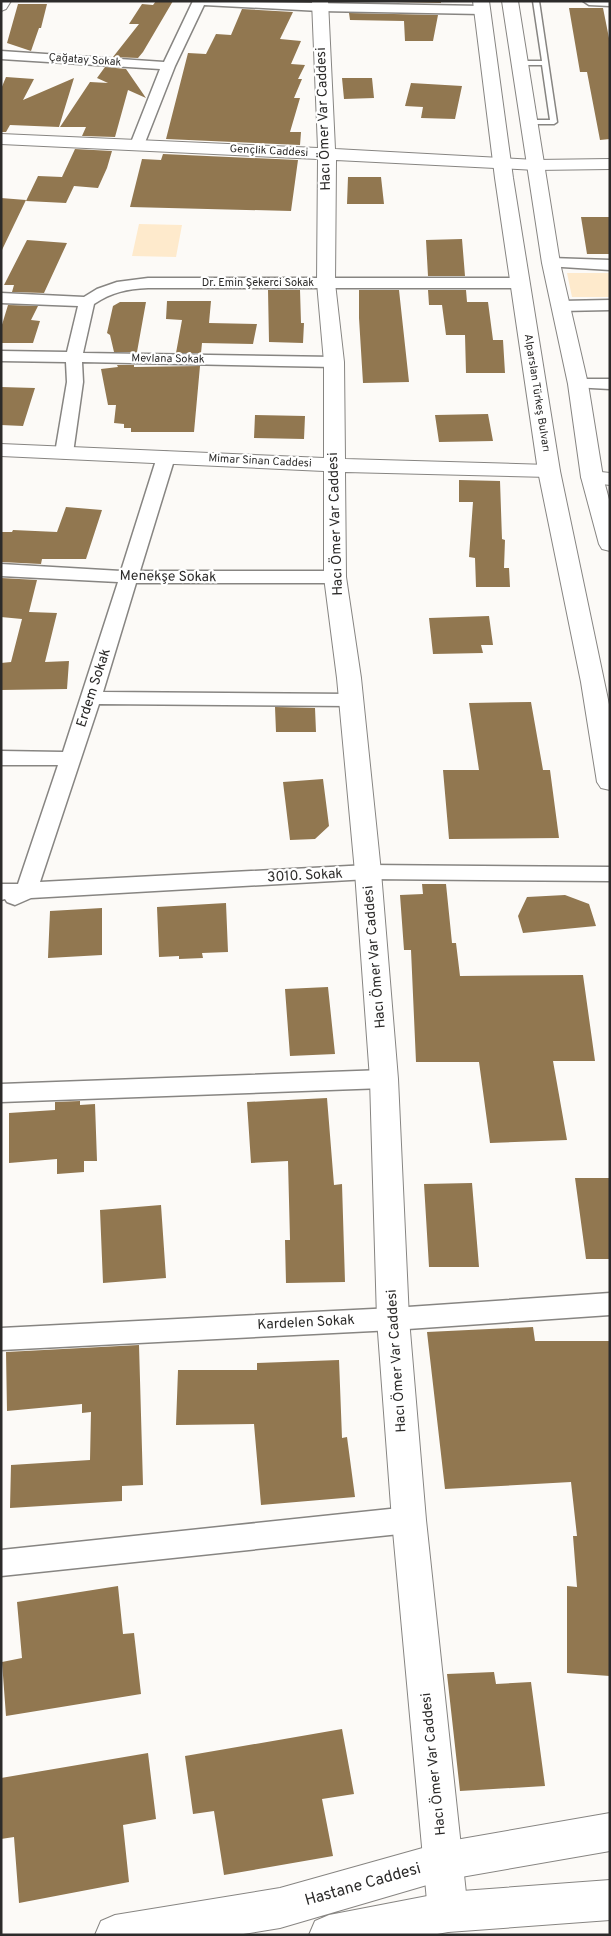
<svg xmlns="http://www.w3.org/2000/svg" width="611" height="1936" font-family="Overpass,sans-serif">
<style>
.green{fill:#feeacc}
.building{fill:#917750}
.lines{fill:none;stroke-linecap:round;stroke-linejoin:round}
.service-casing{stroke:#878582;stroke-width:3}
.minor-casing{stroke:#878582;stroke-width:3}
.tertiary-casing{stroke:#878582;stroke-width:2}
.secondary-casing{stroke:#878582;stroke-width:2}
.trunk-casing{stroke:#878582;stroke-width:2}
.service{fill:#fff;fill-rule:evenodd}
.minor{fill:#fff;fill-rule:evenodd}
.tertiary{fill:#fff;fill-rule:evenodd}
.secondary{fill:#fff;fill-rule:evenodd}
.trunk{fill:#fff;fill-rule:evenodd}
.labels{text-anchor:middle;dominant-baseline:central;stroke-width:4.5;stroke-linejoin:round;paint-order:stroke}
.far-street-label{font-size:11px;fill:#2c2b2a;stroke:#fff}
.street-label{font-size:14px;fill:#2c2b2a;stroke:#fff}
.near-street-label{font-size:16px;fill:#2c2b2a;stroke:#fff}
</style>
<rect width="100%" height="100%" fill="#fcfaf7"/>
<path class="green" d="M139,224L182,225L176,257L132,256Z
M567,273H610V297H572Z"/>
<path class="building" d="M156,1H173L143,52L138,58L113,57L139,24H129L142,4L153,5Z
M346,1H441V3Z
M18,4H47L41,28H39L31,51L7,43Z
M569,8H603L610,43V139L600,140L587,72H580Z
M242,9L293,12L280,39L301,41L291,64L305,65L298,79H302L294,98H300L290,132H301L300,145L166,139L188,53L206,54L216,34L231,35Z
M349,13L438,15L433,41H405L404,21L350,20Z
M105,67L126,69L146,98L128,90L115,137L82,136L86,127H60L90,82L108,83L97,78Z
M6,77L34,79L23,100L74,78L59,127L10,125L6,132H1V89Z
M342,78H372L374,98L344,99Z
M411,83L462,86L455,119L421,118L423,107L405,106Z
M75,149L112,151L107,168L98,188L74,186L66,203L26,201L38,176L62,177Z
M163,154L298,160L291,211L130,207L142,159L161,160Z
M348,177H381L384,204H347Z
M1,198L26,200L1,252Z
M581,217H610V254H587Z
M462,239L465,276H428L426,240Z
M27,240L67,243L44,293L12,292L14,285H4Z
M268,290H300L301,323H304L303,343L269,342Z
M359,290H399L409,382L363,383L359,318Z
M428,290H466L467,302H488L493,340H503L505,373H466L465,335H446L442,305H429Z
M167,301H211L209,323L257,324L253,344L202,343L201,353H176L182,320L166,319Z
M120,302H146L137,352H114L110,335L107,333L113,306Z
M8,305L38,306L31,320L40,321L33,343H1V328Z
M117,365H134V367L200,366L194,432H131V428H124V424L114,423L116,405H108L101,369L118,367Z
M1,387L35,388L23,426L1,425Z
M488,414L493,441L439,442L435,415Z
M255,415L305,416L304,439L254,438Z
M459,480L500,481L502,539L505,540L504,568H509L510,587H476L475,558L469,557L473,502H459Z
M66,507L102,510L86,559H42L41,564L1,562V532H12L13,530L57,532Z
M1,578L37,580L29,612L57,613L45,662L69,661L67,689L1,690V663L11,662L22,619L1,617Z
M489,616L493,645H481L483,653L433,654L429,618Z
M531,702L543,770H550L559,838L449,839L443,770H479L469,703Z
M275,707L315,708L316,732H276Z
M323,779L329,826L315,839L290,840L283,782Z
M422,884H446L452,943H456L460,976L583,975L595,1061H553L567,1140L490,1143L479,1062H416L411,950H404L400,895L423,894Z
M565,895L589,904L596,926L523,933L518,916L527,897Z
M226,903L228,952L202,953L203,958L179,959V956L159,957L157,907Z
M102,908V955L48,958L50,911Z
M328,987L335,1054L290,1056L285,989Z
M327,1098L334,1185L342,1184L345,1282L286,1283L285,1240H290L288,1161L251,1163L247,1102Z
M80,1101V1105L95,1104L97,1161H84V1172L57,1174V1159L9,1163V1113L55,1110V1102Z
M575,1178H610V1259H586Z
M472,1183L479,1267H429L424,1184Z
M161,1205L166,1278L103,1283L100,1210Z
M533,1327L535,1341H610V1676L567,1673V1586L577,1587L573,1536H577L571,1482L445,1489L427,1332Z
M139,1345L143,1485L122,1486V1501L10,1508L11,1465L90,1460L91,1412L82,1413V1404L7,1411L6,1352Z
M339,1360L342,1438L347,1437L355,1497L261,1505L254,1424L176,1425L178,1370H257V1363Z
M118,1586L123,1634L134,1633L141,1694L6,1716L2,1662L22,1658L17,1602Z
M494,1672L496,1684L531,1682L545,1786L460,1791L447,1674Z
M342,1729L354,1794L322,1799L333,1856L224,1875L214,1811L193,1814L185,1756Z
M148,1753L156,1819L123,1825L129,1882L19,1903L14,1837L1,1839V1778Z"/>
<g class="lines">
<g class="service-casing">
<path id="service" d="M533,1H539L557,122L554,124H529L526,122L529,120H550L542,65H520L517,63L520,61H542Z"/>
</g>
<g class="minor-casing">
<path id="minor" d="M193,1L482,6L488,10L482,14L320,11L204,5L175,66L144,145L137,149L130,145L160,69L1,59V51L164,62Z
M583,1H610V6L589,5Z
M551,258L610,260V270L546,266L543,263L546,260Z
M148,278H519L524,280L527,283L524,286L519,288H148C127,289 112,292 94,304L83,353L334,357L340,359L342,362L340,365L334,367L82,362L83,382L73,453L70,457L64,458L58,457L55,453L67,382L66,362L1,361V351L67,352L78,306L1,303V293L84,297L97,289L117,282Z
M610,300V310L561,311L555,309L553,306L555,303L561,301Z
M578,379H610V389L572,387L570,384L572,381Z
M166,452L172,453L175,457L140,571H335L342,573L344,577L342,581L335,583H136L103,692L351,694L358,696L361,700L358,704L351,706L99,704L40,882L368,865L610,867V881L368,879L31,898L15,905L7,902L5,899L1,900V884H18L58,765H1V751L63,752L118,582L1,576V564L121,571L157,457L160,453Z
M384,1070L392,1073L396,1079L392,1085L384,1088L1,1102V1084Z
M610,1293V1315L393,1330L1,1350V1328L393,1308Z
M409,1507L419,1511L423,1520L419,1529L409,1533L1,1576V1550Z"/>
</g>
<g class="tertiary-casing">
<path id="tertiary" d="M1,1H11L6,9L1,11Z
M312,1H328L335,149L536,160L610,159V169L536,170L336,160L335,283L344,362L345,459L549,465L557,466L560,471L557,476L549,477L345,472L346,577L361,678L381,872L398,1079L409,1319L426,1520L468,1912L462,1926L448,1932L434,1926L428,1912L392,1520L377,1319L370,1079L355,872L337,678L324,577V471L1,456V444L324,458V362L317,283L318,159L1,144V134L318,148Z
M592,471L610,473V485L584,482L581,477L584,472Z"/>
</g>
<g class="secondary-casing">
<path id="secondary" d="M610,1813V1851L444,1880L280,1928L237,1935H95L101,1921L115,1915L280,1888L444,1842Z
M610,1880V1920L448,1932L432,1935H309L315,1921L329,1915L448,1892Z"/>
</g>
<g class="trunk-casing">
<path id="trunk" d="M473,1H489L513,178L560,471L610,709V790L601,788L597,782L581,682L538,471L495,178Z
M502,1H518L560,263L588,384L603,477L610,503V551L602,549L599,544L581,477L568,384L542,263Z"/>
</g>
<use href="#service" class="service"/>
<use href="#minor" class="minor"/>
<use href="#tertiary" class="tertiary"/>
<use href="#secondary" class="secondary"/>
<use href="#trunk" class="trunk"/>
</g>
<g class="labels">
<g class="far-street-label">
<text transform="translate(85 60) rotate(4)">Çağatay Sokak</text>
<text transform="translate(269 151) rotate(3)">Gençlik Caddesi</text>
<text x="258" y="283">Dr. Emin Şekerci Sokak</text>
<text transform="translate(168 359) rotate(1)">Mevlana Sokak</text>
<text transform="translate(537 393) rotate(81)">Alparslan Türkeş Bulvarı</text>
<text transform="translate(260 461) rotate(3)">Mimar Sinan Caddesi</text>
</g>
<g class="street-label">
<text transform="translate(324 119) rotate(-92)">Hacı Ömer Var Caddesi</text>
<text transform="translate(336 524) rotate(-92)">Hacı Ömer Var Caddesi</text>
<text transform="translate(168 577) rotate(1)">Menekşe Sokak</text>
<text transform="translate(94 688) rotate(-72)">Erdem Sokak</text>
<text transform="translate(305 876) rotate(-3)">3010. Sokak</text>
<text transform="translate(375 957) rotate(-95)">Hacı Ömer Var Caddesi</text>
<text transform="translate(306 1323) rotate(-3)">Kardelen Sokak</text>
<text transform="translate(397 1361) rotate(-94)">Hacı Ömer Var Caddesi</text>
<text transform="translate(434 1764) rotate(-96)">Hacı Ömer Var Caddesi</text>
</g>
<g class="near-street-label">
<text transform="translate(363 1885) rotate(-16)">Hastane Caddesi</text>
</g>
</g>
<rect width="611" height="1936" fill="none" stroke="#2c2b2a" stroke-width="5"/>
</svg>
